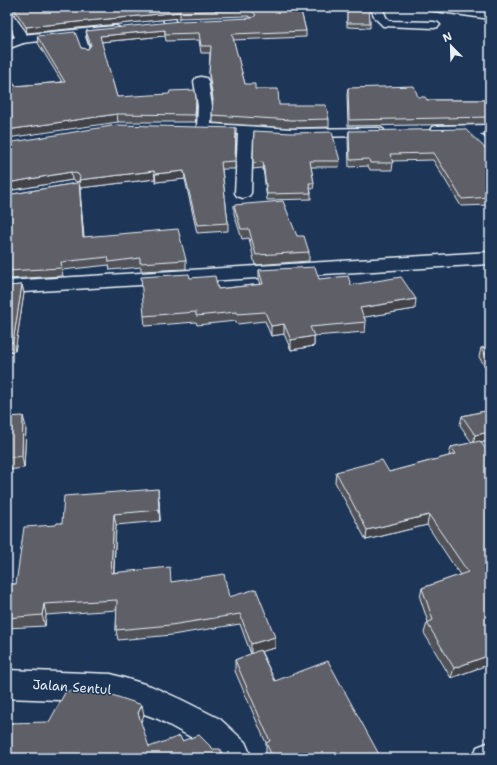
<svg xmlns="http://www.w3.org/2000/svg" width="497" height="765" font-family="'Shantell Sans',sans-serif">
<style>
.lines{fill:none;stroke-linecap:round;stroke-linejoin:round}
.lane-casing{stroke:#e8f1f8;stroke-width:3}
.street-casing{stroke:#e8f1f8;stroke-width:3}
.secondary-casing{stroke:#e8f1f8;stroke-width:3}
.lane{fill:#1d3557;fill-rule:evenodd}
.street{fill:#1d3557;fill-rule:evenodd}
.secondary{fill:#1d3557;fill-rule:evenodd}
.wall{fill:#515259;stroke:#e8f1f8}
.shaded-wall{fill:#424249;stroke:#e8f1f8}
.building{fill:#5e5f68;stroke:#e8f1f8}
.labels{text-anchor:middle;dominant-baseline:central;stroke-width:3;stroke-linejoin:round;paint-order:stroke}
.near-street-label{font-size:13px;fill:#e8f1f8;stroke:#1d3557}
</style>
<rect width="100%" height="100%" fill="#1d3557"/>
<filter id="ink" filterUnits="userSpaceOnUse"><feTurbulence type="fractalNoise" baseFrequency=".025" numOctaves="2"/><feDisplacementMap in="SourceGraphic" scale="8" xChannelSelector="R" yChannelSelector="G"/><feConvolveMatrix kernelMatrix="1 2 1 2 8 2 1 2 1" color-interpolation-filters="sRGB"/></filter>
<g filter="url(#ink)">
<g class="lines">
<g class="lane-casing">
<path id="lane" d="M77,31H80L84,33L90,52L89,54H83L82,52L76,33Z"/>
</g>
<g class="street-casing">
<path id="street" d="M159,7H171L176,25L174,27H166Z
M370,7H382L386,17L390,21L434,22L438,23L440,25L438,27L434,28L383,26L375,18Z
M422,7H451L490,13V19L428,10Z
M116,26L120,28L122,30L120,32L22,43L18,42L16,39L18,36L22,35Z
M201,77L206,78L208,81L212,106L211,124L292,129L378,128L383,129L385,132L383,135L378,136L292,137L253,135L251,193L249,196L243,198L237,196L235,193L238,134L204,132L199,131L197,128L198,106L194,81L196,78Z
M490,125V133L480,134L490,143V156L485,154L464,134L432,133L430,130L432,127L437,126Z
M490,252V264L7,293V281Z
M7,670L111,674L151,686L180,699L220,719L245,742L252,758H215L198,741L158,719L111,702L7,698Z"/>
</g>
<g class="secondary-casing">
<path id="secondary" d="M7,11L11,12L25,31L28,39L26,42L7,49V41L15,37L7,22Z
M490,742V758H473L477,747Z"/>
</g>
<use href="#lane" class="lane"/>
<use href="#street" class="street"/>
<use href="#secondary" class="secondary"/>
</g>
<path class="wall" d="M7,7H300L306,31V37L233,40L245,84L255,89L279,105L329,119V127L292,128L213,123V103L209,80V73L210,53H201L199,40L166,41L165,36L101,42L117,97L196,106V122H118L15,86L62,82L38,43L37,36L81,48L88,49L90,46L87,38L86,31L253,18L248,16L180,18L27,33L12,11L7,10Z
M330,7H369L370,23V28L347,27V12H345V8Z
M348,88L418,97L427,100H490V124L348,126L347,95Z
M236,128L235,169H222L228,223V231L197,233L185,179L156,182L155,179L80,188L79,182L84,237L186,260V269L141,271V267L110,270L109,265L62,270L63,276L7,279V195L77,183L78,182L72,180L7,191V143Z
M485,128H490V142L484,135Z
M254,131L340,161L339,167H311L314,183L313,189H310L311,193V199L267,200L263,168L253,169Z
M349,131L485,148L490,150V205L461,206L433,160L392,161L393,163L392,170H370L368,166L349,167L348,138Z
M234,205L297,236L309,252V261L255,265L249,238L242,239L234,214Z
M259,270L319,279L351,285L415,309L364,317L366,322L365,332L314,336V346L291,350L284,334L271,336L265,321L237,324L236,321L197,325L196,322L145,326L144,316L190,278L218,289L261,284L259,279Z
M22,285L24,293L15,351L7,352V286Z
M490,347V375L479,357L481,348Z
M490,410V441L481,443L490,455V664L451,678L424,633L427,623L428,622L420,598L422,588L460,575L427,525L366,540L335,482L336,472H389L449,456L451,447L472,443L460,425L462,416Z
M7,417L26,427L24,468L7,470Z
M159,500L160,521L116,525L114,572L171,582L229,597L275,648L261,651L275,681L381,758H268L266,753V743L235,671V660L251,654L240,624L172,635L118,640L116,630L117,610L46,615L45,626L7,628V631V584H16L56,525L62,523Z"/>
<path class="shaded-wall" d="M180,12V18L27,33L26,27Z
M12,30L13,36L7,39V32Z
M165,30V36L100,42V36Z
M196,99V122L195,115Z
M117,114L118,122L7,138V130Z
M154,171L155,179L80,188L79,180Z
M184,171L185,179L156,182L155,174Z
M71,172L72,180L7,191V183Z
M79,181L80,189L84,245L83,237Z
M22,285L24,293L15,351L13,342Z
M416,299L415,309L359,318L360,308Z
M284,324V334L271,336V326Z
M314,336V346L291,350V340Z
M23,416L26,427L24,468L22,456Z
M490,432V441L473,444L475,435Z
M158,489L159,500L160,521L159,510Z
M114,514L116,525L113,583L111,573Z
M429,515L427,525L366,540L367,530Z
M44,604L46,615L45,626L42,615Z
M275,637V648L251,654V644Z
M490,655V664L451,678L454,668Z
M142,705L144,715L140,724L138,713Z"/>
<path class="building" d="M13,7H300L306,31L232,34L245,84H255V89H278L279,105H326L329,119L292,120L212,115L213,99L209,73L211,46H201L199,33L165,34V30L100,36L117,97L169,94L170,91L195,90L196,99L195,115L117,114L7,130V68L15,86L65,82L37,36L75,32L81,48L88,49L91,45L86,31L180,21L252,18L256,15L253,12L248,10L180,12L26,27Z
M345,7H369L370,23H347V8H345Z
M7,21L12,30L7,32Z
M414,86L418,97H425L427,100H490V117L349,120L348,88Z
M117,125L236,128L235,161L221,162L228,223L197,225L184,171L155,174L154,171L79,180L80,177L78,174L71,172L7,183V143Z
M485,128H490V133Z
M465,129L485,148L490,150V197L462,199L434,153L390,154L393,163H370L369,159L350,160L349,131Z
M254,131L292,133L332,132L340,161H310L314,183H309L311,193L267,194L263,162L253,163Z
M79,181L83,237L178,229L186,260L140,263V258L109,262L108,257L61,262L62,268L7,271V195L77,183Z
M283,201L297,236H304L309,252L256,255L249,229H241L234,205Z
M315,267L319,279L348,276L351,285L401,277L416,299L360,308L366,322L310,327L314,336L291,340L284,324L271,326L265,312L237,314L236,312L196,316V312L144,316L141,277L189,274L190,278L215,276L218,289L263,284L259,270Z
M22,285L13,342L7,343V286Z
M490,347V362L481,348Z
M490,410V432L475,435L462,416Z
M23,416L22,456L7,458V417Z
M480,441L490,455V655L454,668L427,623L433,620L422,588L468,572L429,515L367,530L336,472L382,460L389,472L456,454L451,447Z
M158,489L159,510L114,514L111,573L170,567L171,582L224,574L229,597L256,589L275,637L251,644L240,614L171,625L116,630L117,600L44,604L42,615L7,618V584H16L24,527L56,525L57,523H62L64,496Z
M260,650L275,681L328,661L381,758H273L266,743L270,741L235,660Z
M66,691L106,693L142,705L138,713L149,747L180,736L182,741L199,735L213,749H220L224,758H7V723L49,722Z"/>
</g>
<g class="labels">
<g class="near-street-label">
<text transform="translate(72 687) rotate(4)">Jalan Sentul</text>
</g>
</g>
<rect width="497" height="765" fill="none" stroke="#1d3557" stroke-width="24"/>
<rect x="12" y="12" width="473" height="741" fill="none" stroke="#e8f1f8" stroke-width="1.5" filter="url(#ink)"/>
<g transform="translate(451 46) rotate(337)" stroke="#1d3557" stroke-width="3" paint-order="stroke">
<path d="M0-3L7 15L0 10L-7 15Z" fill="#e8f1f8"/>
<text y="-6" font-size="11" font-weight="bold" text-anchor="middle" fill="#e8f1f8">N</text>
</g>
</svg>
